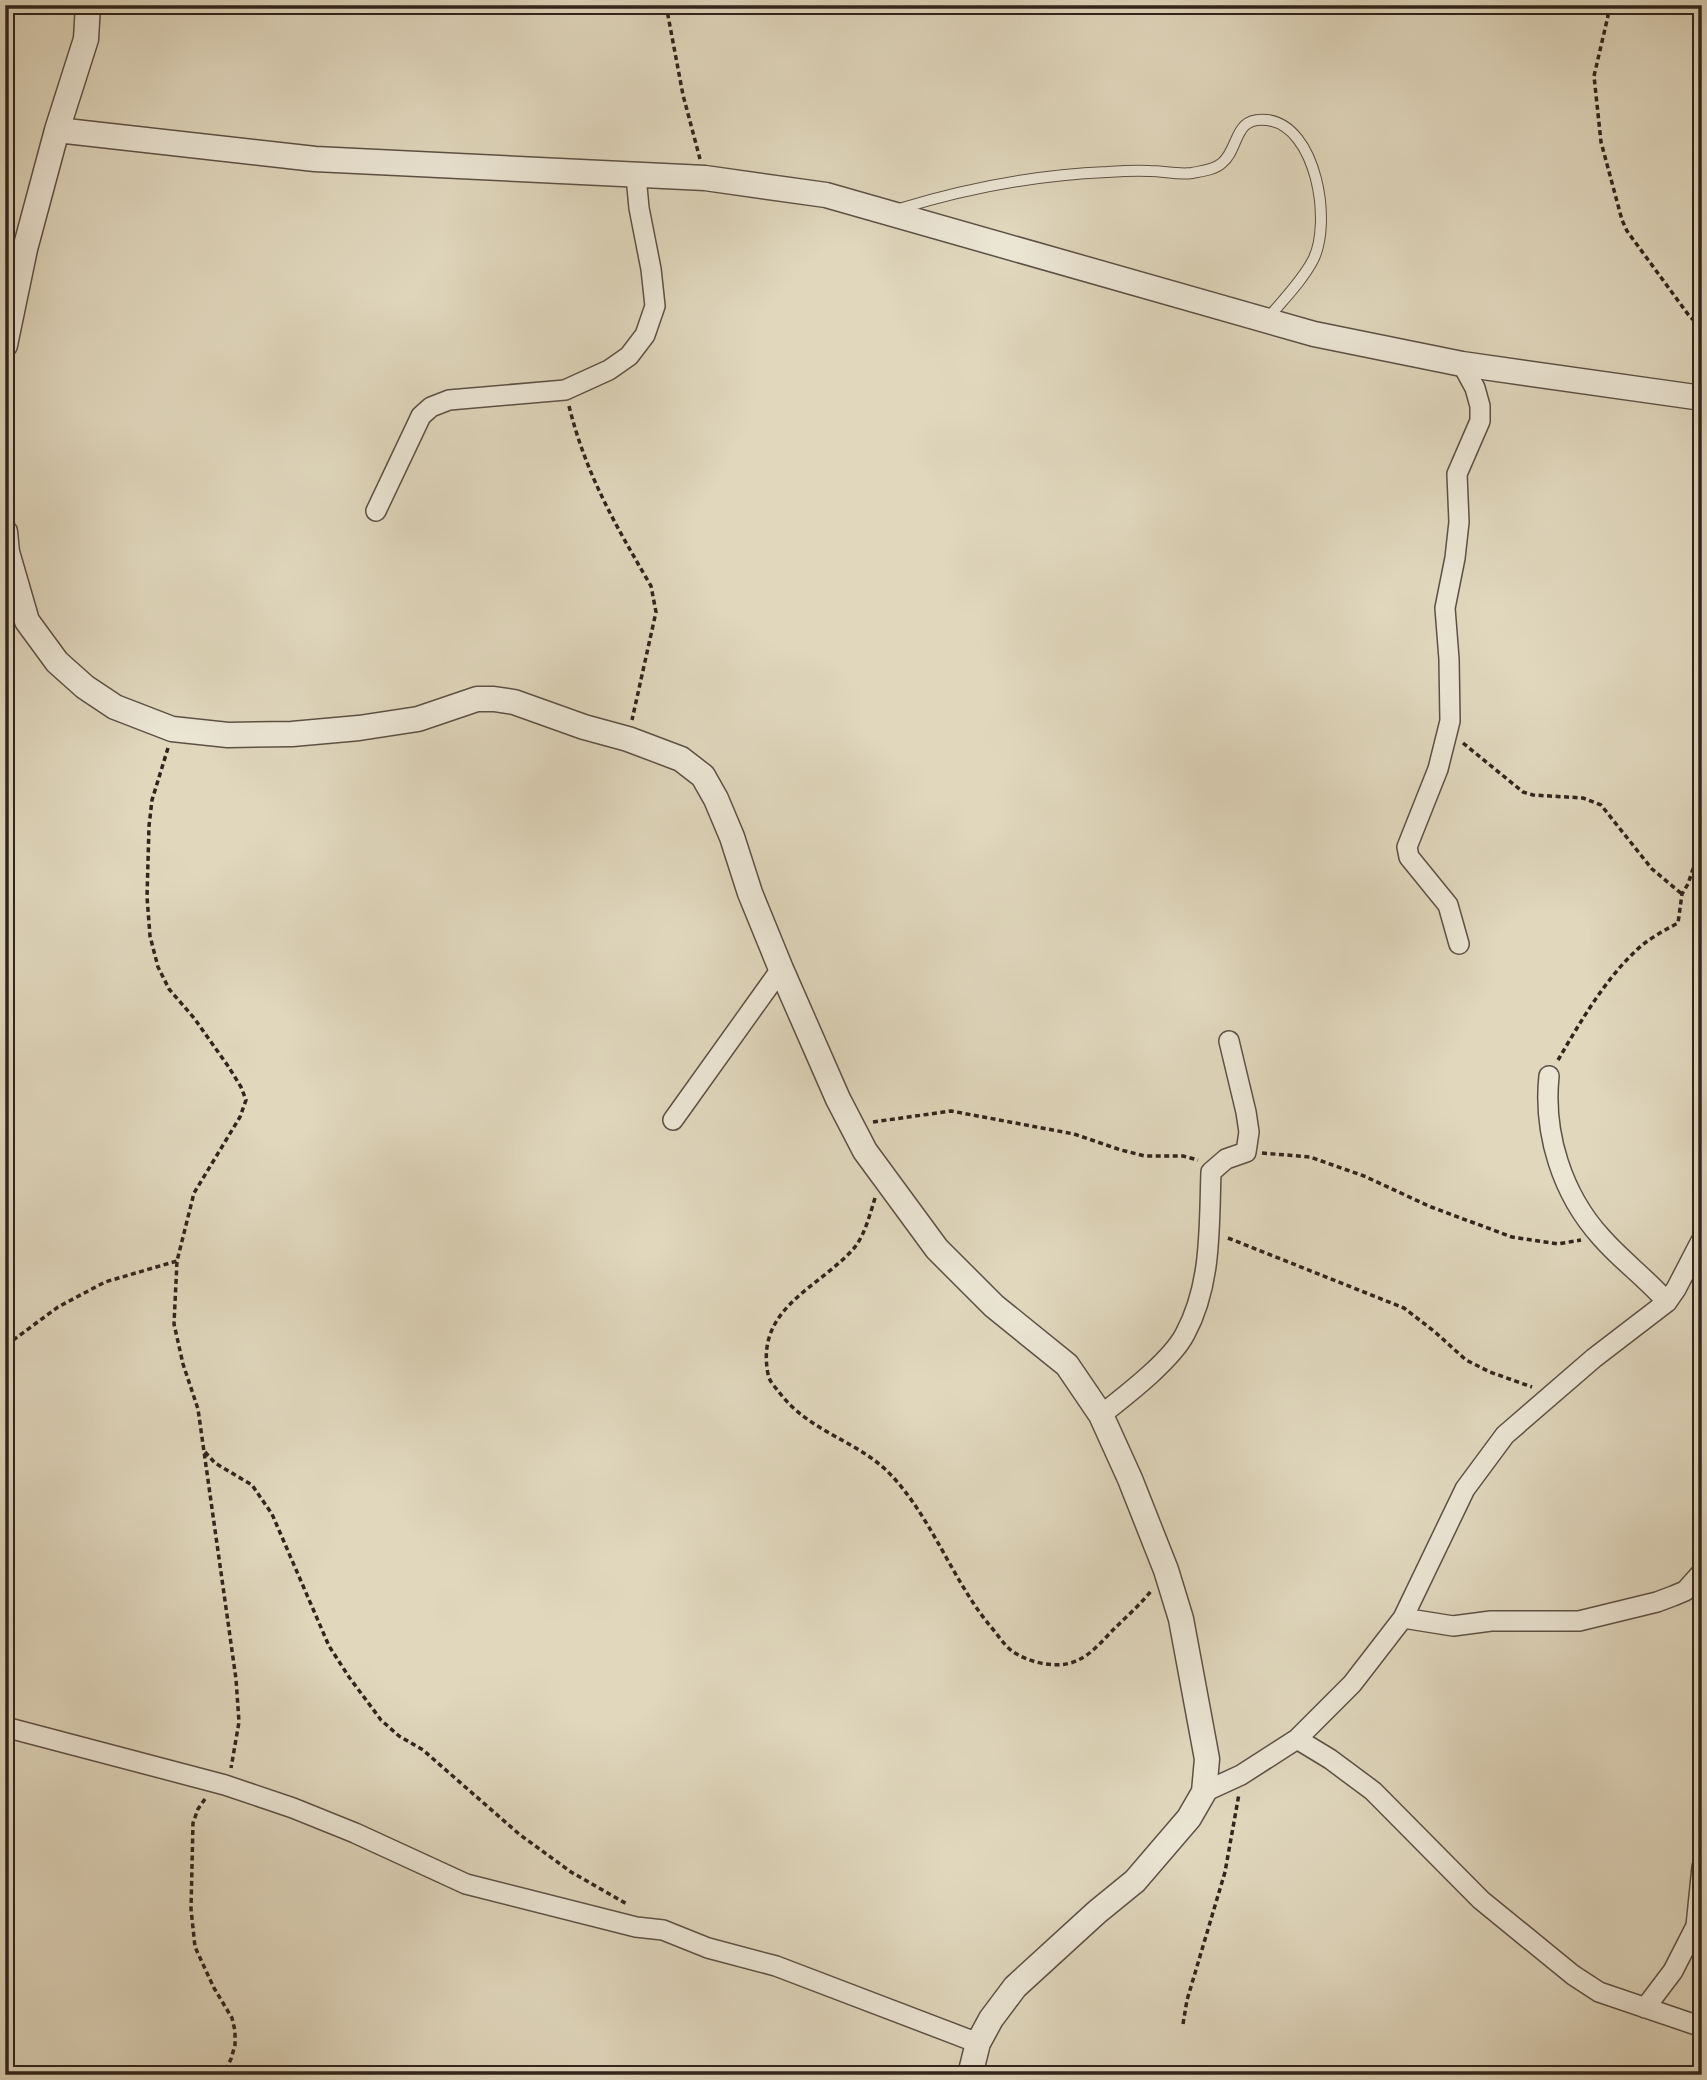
<svg xmlns="http://www.w3.org/2000/svg" width="1707" height="2080" font-family="'Sorts Mill Goudy',serif">
<style>
.lines{fill:none;stroke-linecap:round;stroke-linejoin:round}
.service-casing{stroke:#5d5145;stroke-width:12}
.minor-casing{stroke:#5d5145;stroke-width:22}
.tertiary-casing{stroke:#5d5145;stroke-width:27}
.path{stroke:#31241d;stroke-width:3.5;stroke-dasharray:5 3.5;stroke-linecap:butt}
.service{stroke:#ebe5d4;stroke-width:10}
.minor{stroke:#ebe5d4;stroke-width:19}
.tertiary{stroke:#ebe5d4;stroke-width:24}
</style>
<rect width="100%" height="100%" fill="#e0d7bd"/>
<filter id="stains"><feTurbulence type="fractalNoise" baseFrequency=".00286" numOctaves="4"/><feColorMatrix values="0 0 0 0 .2 0 0 0 0 .09 0 0 0 0 .02 0 0 0 .5 -.17"/></filter>
<radialGradient id="worn" r=".72"><stop offset=".6" stop-color="#630" stop-opacity="0"/><stop offset="1" stop-color="#630" stop-opacity=".3"/></radialGradient>
<g class="lines">
<g class="service-casing">
<path id="service" d="M899,209C967,188 1036,175 1107,172C1121,171 1136,170 1150,171C1164,171 1178,175 1192,173C1202,171 1214,170 1222,163C1240,148 1233,116 1267,120C1317,126 1332,223 1313,260C1302,281 1283,300 1268,318"/>
</g>
<g class="minor-casing">
<path id="minor" d="M376,511L421,416L431,407L449,400L565,390L609,370L629,356L645,335L655,306L651,269L639,208L636,176
M1459,944L1448,905L1409,857L1407,847L1438,769L1450,721L1449,659L1445,608L1455,558L1459,522L1457,474L1480,421V406L1475,388L1462,364
M1549,1076C1543,1133 1562,1194 1601,1237C1621,1260 1647,1279 1667,1302
M673,1120L781,969
M1101,1415C1125,1396 1171,1361 1185,1334C1212,1284 1209,1227 1211,1172L1226,1159L1246,1152L1249,1132L1246,1112L1229,1041
M1403,1618L1453,1626L1491,1621H1579L1657,1602L1673,1596L1685,1591L1702,1572
M5,1727L225,1785L293,1808L355,1833L466,1884L636,1927L663,1930L708,1948L776,1966L978,2043
M1297,1739L1330,1759L1373,1791L1481,1900L1573,1975L1599,1992L1702,2027
M1204,1792L1241,1775L1297,1739L1352,1684L1403,1618L1465,1489L1505,1435L1594,1358L1667,1302L1676,1289L1702,1239
M1645,2008L1673,1971L1696,1926L1702,1867"/>
</g>
<g class="tertiary-casing">
<path id="tertiary" d="M57,130L315,159L705,178L826,195L1314,334L1462,364L1702,398
M5,345L25,249L57,130L86,39L88,5
M5,532L7,552L27,621L57,662L85,687L115,707L172,729L228,735L292,734L359,728L418,719L477,699H494L514,702L584,727L628,739L681,759L703,776L716,799L732,837L750,893L781,969L838,1099L865,1151L937,1249L994,1306L1067,1365L1101,1415L1130,1479L1166,1570L1181,1619L1207,1759L1204,1792L1189,1818L1135,1881L1097,1912L1015,1987L991,2019L978,2043L970,2075"/>
</g>
<path class="path" d="M666,5L683,95L700,159
M1605,5L1608,16L1594,76L1601,142L1622,220L1627,231L1690,317L1702,327
M569,406C586,475 616,526 651,586L656,612L632,720
M1463,743L1523,792L1533,795L1583,798L1601,805L1652,869L1682,894
M168,748L152,800L149,826L147,897L150,936L158,967L169,989L194,1018L228,1066L241,1087L246,1100L240,1117L194,1193L177,1261L174,1324L183,1364L198,1409L236,1679L239,1722L231,1768
M1558,1060C1581,1021 1606,977 1641,946C1652,937 1665,930 1678,923L1682,894L1688,884L1702,842
M873,1122L951,1111L1074,1134L1121,1150L1145,1156H1183L1198,1160
M1262,1153L1310,1157L1364,1176L1431,1207L1512,1237L1558,1244L1581,1240
M875,1198C870,1214 865,1234 855,1247C820,1288 755,1307 768,1374C769,1381 775,1387 779,1392C807,1430 852,1439 885,1469C930,1512 951,1579 991,1627C998,1635 1004,1645 1012,1651C1029,1663 1059,1670 1078,1660C1092,1654 1103,1640 1114,1629C1126,1617 1140,1605 1151,1591
M1228,1238L1404,1308L1435,1332L1466,1360L1490,1372L1532,1387
M5,1342L12,1341L58,1307L105,1282L177,1261
M205,1452L215,1463L252,1485L272,1514L329,1646L349,1677L381,1720L399,1736L423,1750L519,1834L571,1872L627,1904
M205,1799L198,1809L193,1823L191,1909L195,1947L214,1988L232,2018L235,2031V2045L231,2059L223,2075
M1183,2024L1187,2000L1225,1872L1239,1794"/>
<use href="#service" class="service"/>
<use href="#minor" class="minor"/>
<use href="#tertiary" class="tertiary"/>
</g>
<rect width="1707" height="2080" fill="none" stroke="#e0d7bd" stroke-width="28"/>
<rect x="7" y="7" width="1693" height="2066" fill="none" stroke="#31241d" stroke-width="3.5"/>
<rect x="14" y="14" width="1679" height="2052" fill="none" stroke="#31241d" stroke-width="2"/>
<rect width="100%" height="100%" filter="url(#stains)"/>
<rect width="100%" height="100%" fill="url(#worn)"/>
</svg>
